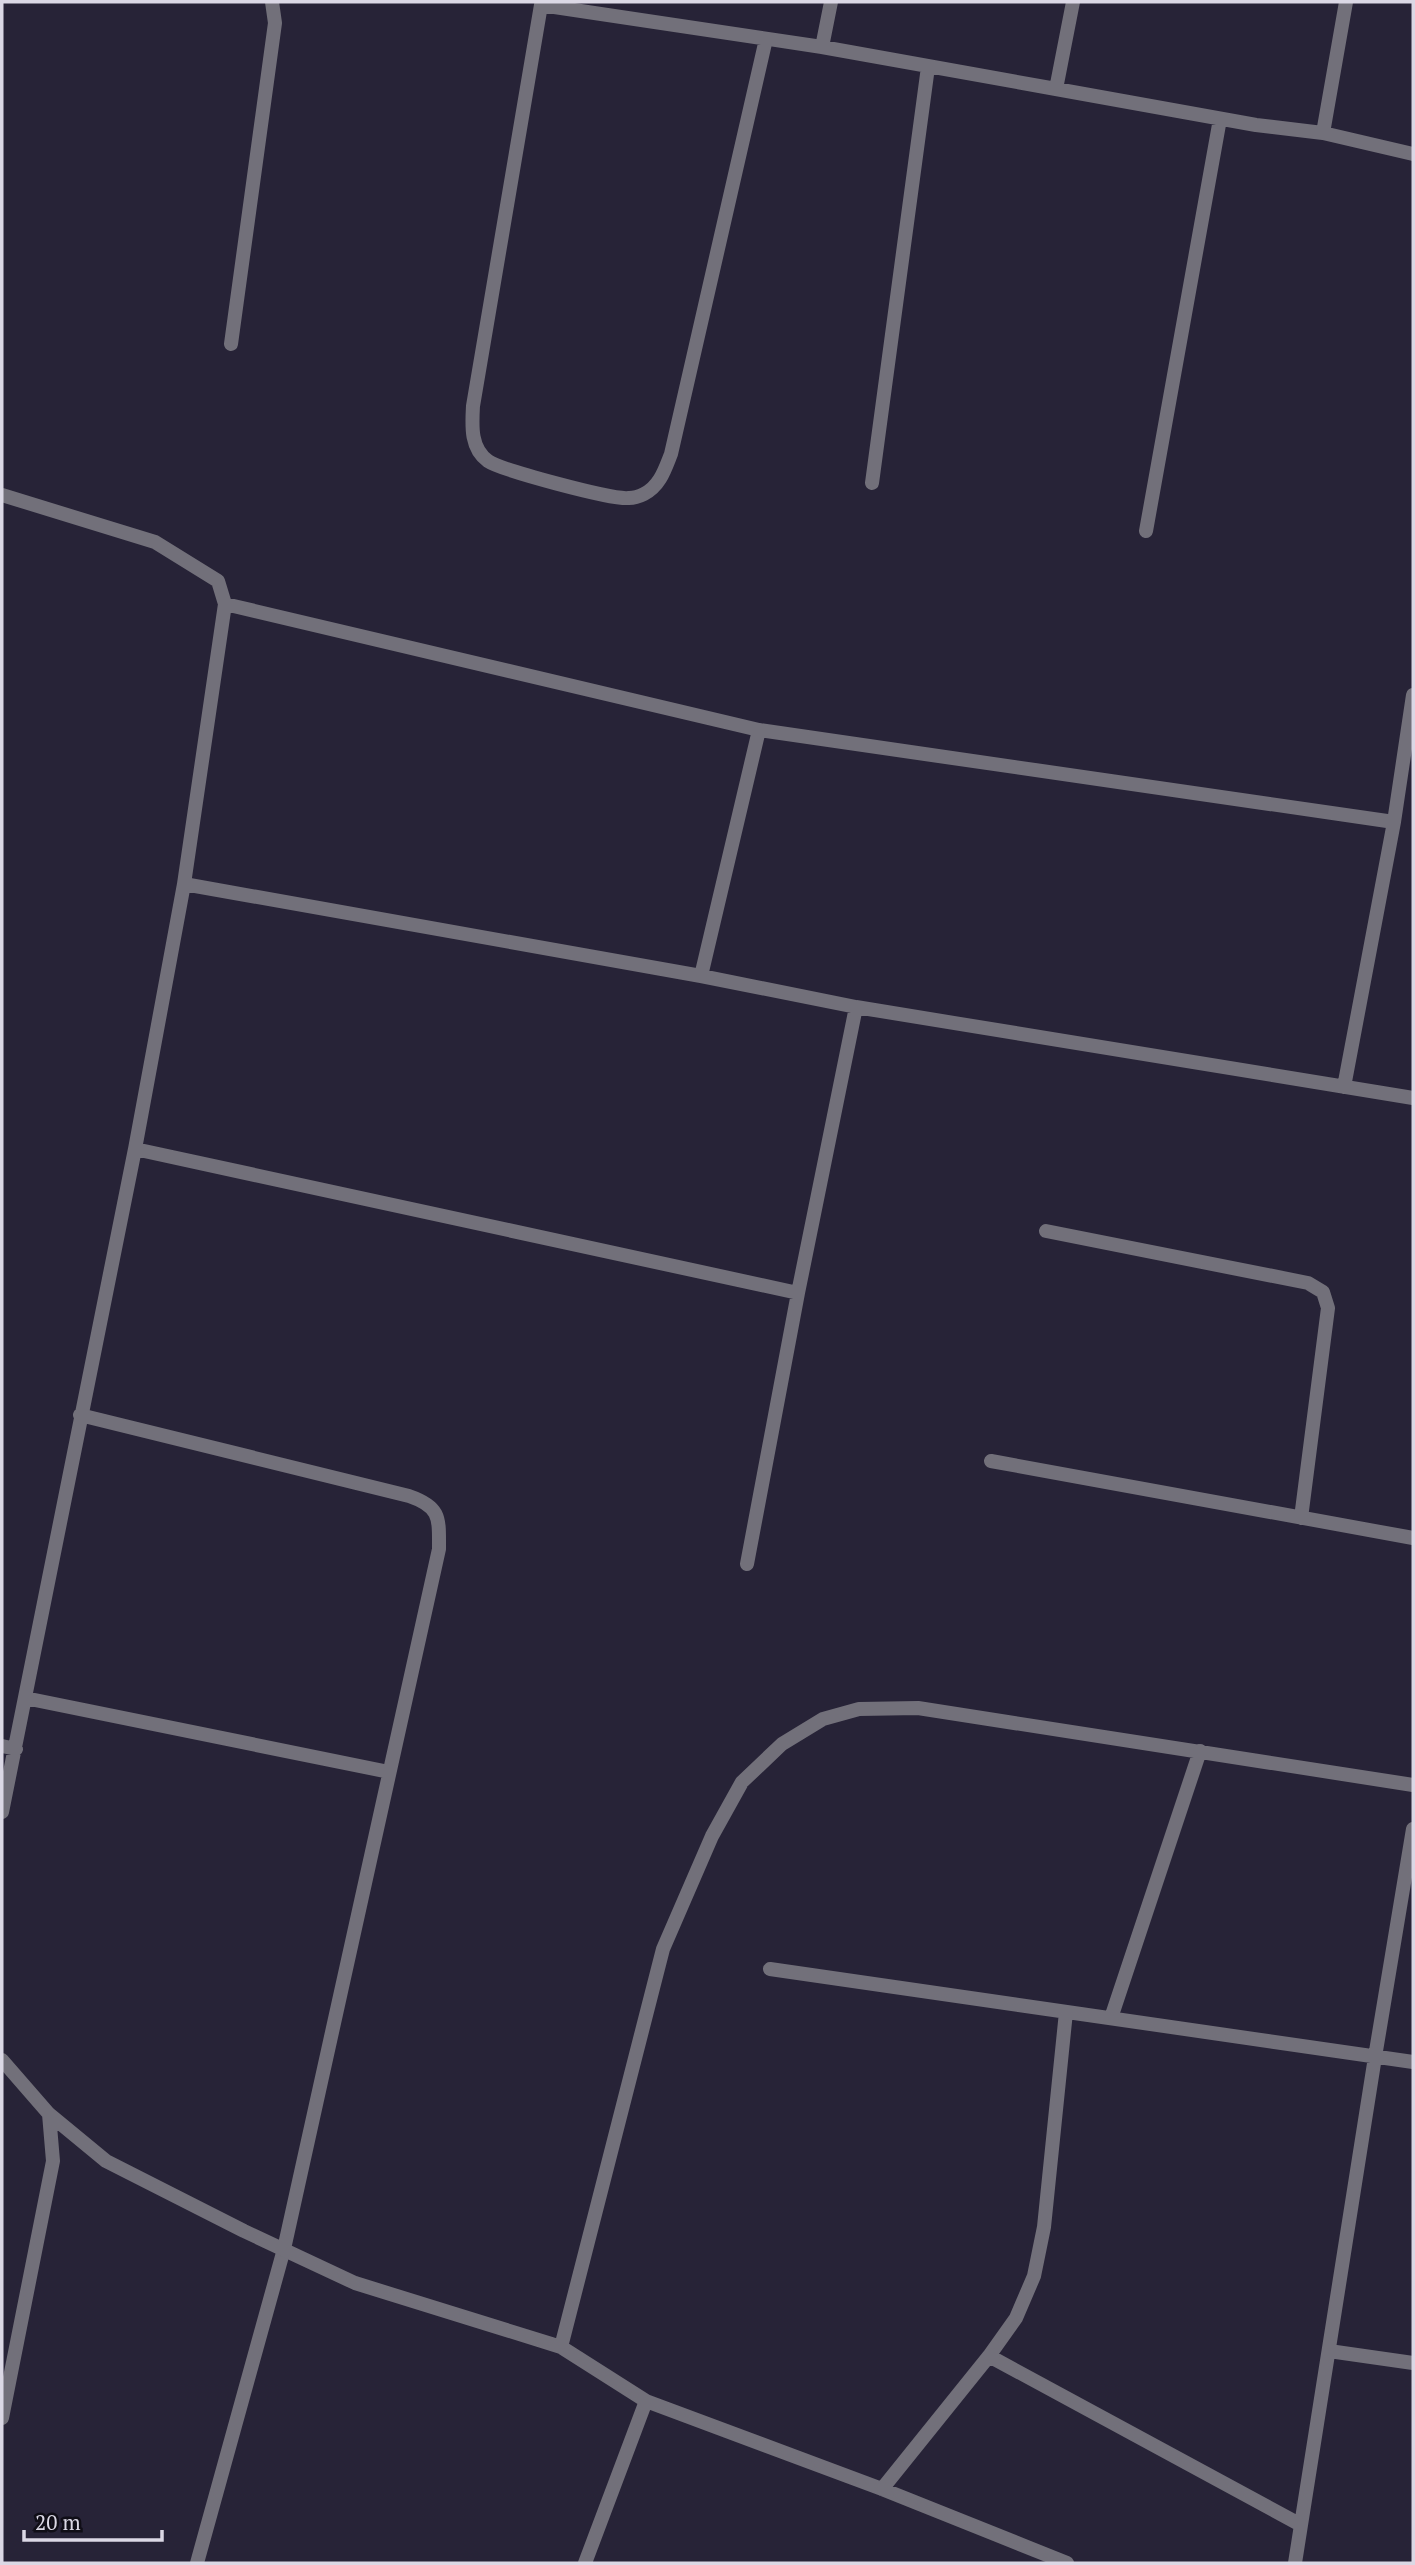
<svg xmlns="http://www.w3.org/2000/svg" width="1415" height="2565" font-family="'PT Serif',serif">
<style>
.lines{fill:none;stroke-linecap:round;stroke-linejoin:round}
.lane{stroke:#72707a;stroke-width:14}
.street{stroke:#72707a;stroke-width:14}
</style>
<rect width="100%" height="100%" fill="#272337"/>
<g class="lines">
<path class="lane" d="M197,2563L284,2249"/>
<path class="street" d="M542,2L541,5L822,47L1056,89
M1073,2L1056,89L1256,125L1323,133L1346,2
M541,5L473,406C472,425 470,448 488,461C501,470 612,500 629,498C634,498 640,496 644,494C660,486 665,469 671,454L766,39
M822,47L831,2
M1323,133L1413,154
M231,344L275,23L272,2
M872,483L928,67
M2,495L155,542L218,581L225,604L184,884L135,1149
M1146,531L1220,119
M225,604L759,730
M184,884L701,976L856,1007L1413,1098
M701,976L759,730L1394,822
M1344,1087L1394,822L1413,695
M1046,1231L1308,1283L1323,1292L1328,1308L1301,1518
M80,1415L409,1496C441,1507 439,1518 439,1549L284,2249
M991,1461L1413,1538
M747,1564L798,1293L856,1007
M25,1698L389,1772
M2,1746L16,1749
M2,1812L135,1149L798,1293
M770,1969L1413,2062
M1111,2018L1200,1751
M2,2060L49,2114L106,2161L244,2231L355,2283L561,2347L646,2401L882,2489L1067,2563
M561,2347L663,1949L712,1836L742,1782L782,1744L823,1719L859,1709L918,1708L1413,1785
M1329,2351L1413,2363
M989,2356L1301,2525
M2,2418L53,2161L49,2114
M882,2489L989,2356L1016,2318L1034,2276L1044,2227L1066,2012
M585,2563L646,2401
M1295,2563L1375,2057L1413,1829"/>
</g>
<rect width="1415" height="2565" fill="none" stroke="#dbd8e5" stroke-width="7"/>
<path d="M24 2530v10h138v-10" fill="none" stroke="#dbd8e5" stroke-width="3.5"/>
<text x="35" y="2530" font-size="21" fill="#dbd8e5" stroke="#100e17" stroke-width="5" paint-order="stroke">20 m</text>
</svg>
